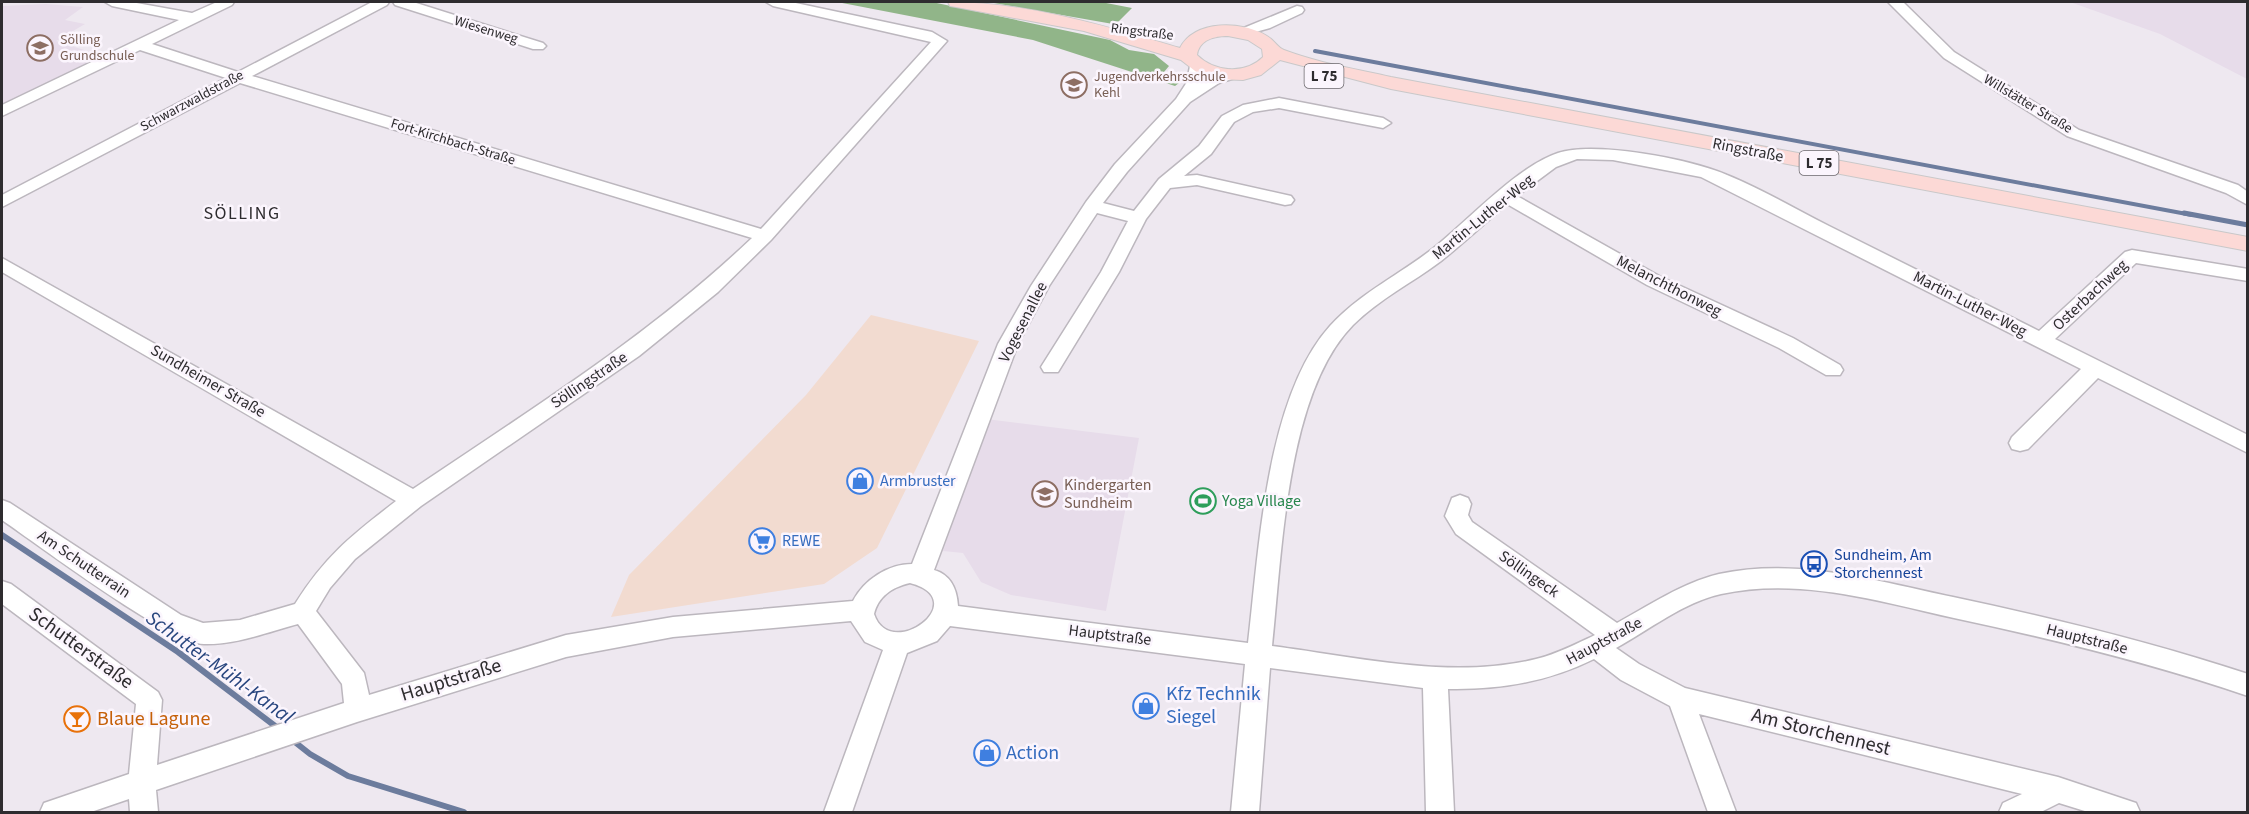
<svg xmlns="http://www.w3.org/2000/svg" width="2249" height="814" font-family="'Source Sans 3',sans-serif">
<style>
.commercial{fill:#f2dbd0}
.built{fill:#e7dcea}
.forest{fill:#91b589}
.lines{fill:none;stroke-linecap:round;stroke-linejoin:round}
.stream-far2{stroke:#6c7c9d;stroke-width:4}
.stream-far1{stroke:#6c7c9d;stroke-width:5}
.stream{stroke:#6c7c9d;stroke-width:6}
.minor-casing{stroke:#bcb7be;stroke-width:3}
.major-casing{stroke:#c9c8c9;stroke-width:2}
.minor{fill:#fff;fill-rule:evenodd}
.major{fill:#fcd9d6;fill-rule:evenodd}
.labels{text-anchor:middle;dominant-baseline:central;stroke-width:5;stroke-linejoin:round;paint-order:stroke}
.far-street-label{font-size:14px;fill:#2e2c2f;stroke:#fbf5fd}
.far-education-label{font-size:14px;fill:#785e54;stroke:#fbf5fd;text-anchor:start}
.shield{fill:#fbf5fd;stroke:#6c686d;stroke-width:1.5}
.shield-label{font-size:15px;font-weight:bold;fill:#2e2c2f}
.street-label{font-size:16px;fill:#2e2c2f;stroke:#fbf5fd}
.shop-label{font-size:16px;fill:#366cbe;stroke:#fbf5fd;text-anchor:start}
.education-label{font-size:16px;fill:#785e54;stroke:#fbf5fd;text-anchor:start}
.leisure-label{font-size:16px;fill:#27864d;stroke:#fbf5fd;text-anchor:start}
.transit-label{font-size:16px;fill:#164399;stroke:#fbf5fd;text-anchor:start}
.neighbourhood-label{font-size:18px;letter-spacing:1.5px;fill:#2e2c2f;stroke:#fbf5fd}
.near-street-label{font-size:20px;fill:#2e2c2f;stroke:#fbf5fd}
.near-shop-label{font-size:20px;fill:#366cbe;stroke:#fbf5fd;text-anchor:start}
.near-food-label{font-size:20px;fill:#c56008;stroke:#fbf5fd;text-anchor:start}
.near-water-label{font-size:21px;font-style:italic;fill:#29467f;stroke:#fbf5fd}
</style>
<rect width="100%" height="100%" fill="#eee8f0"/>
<path class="commercial" d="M871,315L979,341L877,548L824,584L611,617L629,575L806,395Z"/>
<path class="built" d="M2070,2H2247V79L2160,34Z
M46,4L83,7L65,20L85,24L56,41L103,56L2,105V6Z
M986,419L1139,438L1106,611L1011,595L981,582L963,553L943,551Z"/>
<path class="forest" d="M837,2H932L1110,40L1129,50L1154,54L1169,66L1164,72L1183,80L1175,86L1033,40Z
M988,2H1101L1132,8L1119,21L1113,24Z"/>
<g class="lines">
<path class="stream-far2" d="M1315,51L2192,215"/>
<path class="stream-far1" d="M2184,213L2248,225"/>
<path class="stream" d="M2,535L178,652L279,729
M291,739L310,754L348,776L464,812"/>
<g class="minor-casing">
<path id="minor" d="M105,2H131L192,13L217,2H234L232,5L152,44L238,72L372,2H389L387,5L252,76L761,229L931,42L773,6L766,2H791L932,32L947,41L771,240L718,292L639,356L421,506L355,559L330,588L316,611L364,673L369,695L566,635L673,617L853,601C864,580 888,564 912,564L998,344L1031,286L1086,202L1115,164L1176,99L1187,82L1190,66L1198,61L1206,66L1203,80L1230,70L1238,75L1235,78L1219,83L1190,102L1127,172L1103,203L1134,211L1159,179L1199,146L1222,116L1243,105L1279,98L1383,118L1391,123L1383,128L1279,108L1253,112L1234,122L1211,154L1184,176L1197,175L1291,196L1294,200L1291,204L1285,205L1197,185L1170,188L1146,219L1119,272L1058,372H1044L1041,367L1101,272L1128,221L1097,213L1049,286L1018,344L934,570C951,575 957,589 958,606L1248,643C1259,550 1266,397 1330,326C1359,294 1397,276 1431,250C1467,222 1516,167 1558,153C1595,141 1690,159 1727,175C1762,189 1795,209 1829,226C1899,261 1969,296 2039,331L2125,252L2132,250L2248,269V281L2136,263L2055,339L2248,435V453L2098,378L2028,449L2020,451L2012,449L2009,443L2012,437L2081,369L1701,177L1613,160L1577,159L1556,167L1517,196L1661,277L1793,338L1840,365L1843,370L1840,375H1826L1779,348L1647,285L1507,204C1485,223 1464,243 1441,261C1412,283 1379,299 1353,325C1286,393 1282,554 1272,646C1358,657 1451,680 1536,659C1557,654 1576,644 1595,635L1456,534L1445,516L1452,498L1460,495L1468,498L1471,504L1468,515L1472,522L1617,623C1650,605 1682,583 1719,574C1797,557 1877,581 1953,597C2052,618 2151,642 2248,674V696C2151,663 2053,639 1954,618C1878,601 1799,577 1721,594C1684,602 1649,630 1616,648L1639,664L1685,688L2058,777L2136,803L2140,812H2088L2059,803L2041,812H1999L2003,803L2022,794L1699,714L1736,812H1708L1670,706L1621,680L1594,659C1548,682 1499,690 1448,689L1454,812H1426L1423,688L1270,668L1259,812H1231L1245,664L950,626L937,641L907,653L852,812H824L883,650L865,642L851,621L673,637L566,657L357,722L156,790L158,812H130L129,799L91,812H40L44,803L129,774L136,704L2,604V581L11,584L158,692L162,700L157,765L344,703L342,684L298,624C268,632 236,645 204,644C170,644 37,544 2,520V500L10,503L181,615L203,623L240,620L295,604C326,555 351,536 396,501L2,272V258L413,489C530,410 649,336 752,238L240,83L2,207V195L226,78L140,50L2,116V105L179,20L112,6ZM910,583C975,600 890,663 874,614C878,597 892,587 910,583Z
M393,2H413L543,43L546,46L543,49H533L395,5Z
M1888,2H1903L1954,52L2079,130L2238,185L2248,192V205L2226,193L2067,136L1944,58Z
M1297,6L1302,7L1304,10L1302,13L1270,28L1241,36L1234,32Z"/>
</g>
<g class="major-casing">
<path id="major" d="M948,2C1027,2 1105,26 1180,48C1195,19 1243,21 1267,36C1274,40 1278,48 1284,50C1318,63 1356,69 1391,77L2248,237V251L1391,89L1280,60L1261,75L1243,80L1217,79L1199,74L1181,60L1084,31L956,7L950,6ZM1228,36L1248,40L1262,49L1263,57C1245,75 1214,72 1197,55C1199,40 1214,36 1228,36Z"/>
</g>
<use href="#minor" class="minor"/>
<use href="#major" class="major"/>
</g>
<defs>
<g id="school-ring" transform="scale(1.35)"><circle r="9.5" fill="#fbf5fd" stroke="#8d6e63" stroke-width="1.5"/><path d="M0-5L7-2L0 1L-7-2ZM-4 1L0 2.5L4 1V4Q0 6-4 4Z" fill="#8d6e63"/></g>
<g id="shop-ring" transform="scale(1.35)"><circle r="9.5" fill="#fbf5fd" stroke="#3f7fe0" stroke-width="1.5"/><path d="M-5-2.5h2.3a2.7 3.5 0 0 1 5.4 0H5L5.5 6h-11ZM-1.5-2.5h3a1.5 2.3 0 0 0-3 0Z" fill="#3f7fe0"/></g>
<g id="stadium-ring" transform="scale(1.35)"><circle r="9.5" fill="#fbf5fd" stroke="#2e9e5b" stroke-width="1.5"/><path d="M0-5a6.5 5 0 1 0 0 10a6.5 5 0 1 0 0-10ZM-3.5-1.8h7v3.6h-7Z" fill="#2e9e5b"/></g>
<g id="supermarket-ring" transform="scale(1.35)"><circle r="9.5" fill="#fbf5fd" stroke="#3f7fe0" stroke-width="1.5"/><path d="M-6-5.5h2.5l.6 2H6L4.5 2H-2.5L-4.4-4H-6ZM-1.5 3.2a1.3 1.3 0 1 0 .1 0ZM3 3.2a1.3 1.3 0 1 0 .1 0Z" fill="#3f7fe0"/></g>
<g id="bus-ring" transform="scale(1.35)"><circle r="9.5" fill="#fbf5fd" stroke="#1a4fb4" stroke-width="1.5"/><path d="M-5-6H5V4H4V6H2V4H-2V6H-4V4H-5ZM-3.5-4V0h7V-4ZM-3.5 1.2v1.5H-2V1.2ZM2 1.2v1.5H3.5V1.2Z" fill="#1a4fb4"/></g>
<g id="bar-ring" transform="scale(1.35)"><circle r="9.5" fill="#fbf5fd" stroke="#e8710a" stroke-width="1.5"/><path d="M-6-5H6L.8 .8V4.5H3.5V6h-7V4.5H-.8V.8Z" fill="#e8710a"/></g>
</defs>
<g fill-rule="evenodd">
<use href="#school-ring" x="40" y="48"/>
<use href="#school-ring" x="1074" y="85"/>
<use href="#shop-ring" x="860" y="481"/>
<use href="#school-ring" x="1045" y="494"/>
<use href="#stadium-ring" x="1203" y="501"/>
<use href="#supermarket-ring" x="762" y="541"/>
<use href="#bus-ring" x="1814" y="564"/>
<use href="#shop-ring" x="1146" y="706"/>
<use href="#bar-ring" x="77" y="719"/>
<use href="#shop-ring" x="987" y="753"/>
</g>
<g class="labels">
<g class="far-street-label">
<text transform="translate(486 30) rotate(17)">Wiesenweg</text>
<text transform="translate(1142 32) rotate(7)">Ringstraße</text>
<text transform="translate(192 101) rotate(-28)">Schwarzwaldstraße</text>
<text transform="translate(2028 104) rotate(31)">Willstätter Straße</text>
<text transform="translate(453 142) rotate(17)">Fort-Kirchbach-Straße</text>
</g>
<g class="far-education-label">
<text x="60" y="40">Sölling<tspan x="60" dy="16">Grundschule</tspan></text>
<text x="1094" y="77">Jugendverkehrsschule<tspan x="1094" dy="16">Kehl</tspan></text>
</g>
<g class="shield">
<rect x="1304.5" y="64" width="39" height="24" rx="4.5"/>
<rect x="1799.5" y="151" width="39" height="24" rx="4.5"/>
</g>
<g class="shield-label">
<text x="1324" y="76">L 75</text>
<text x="1819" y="163">L 75</text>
</g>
<g class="street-label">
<text transform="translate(1748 150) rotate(11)">Ringstraße</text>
<text transform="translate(1483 217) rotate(-39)">Martin-Luther-Weg</text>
<text transform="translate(1669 286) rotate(27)">Melanchthonweg</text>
<text transform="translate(2090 295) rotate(-43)">Osterbachweg</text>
<text transform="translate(1970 304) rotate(27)">Martin-Luther-Weg</text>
<text transform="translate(1023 322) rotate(-63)">Vogesenallee</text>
<text transform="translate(589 380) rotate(-34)">Söllingstraße</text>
<text transform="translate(208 381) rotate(30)">Sundheimer Straße</text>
<text transform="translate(84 564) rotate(34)">Am Schutterrain</text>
<text transform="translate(1529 574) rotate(35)">Söllingeck</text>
<text transform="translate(1110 635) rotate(7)">Hauptstraße</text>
<text transform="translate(2087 639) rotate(14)">Hauptstraße</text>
<text transform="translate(1604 641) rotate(-28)">Hauptstraße</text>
</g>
<g class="shop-label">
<text x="880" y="481">Armbruster</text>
<text x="782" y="541">REWE</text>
</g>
<g class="education-label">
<text x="1064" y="485">Kindergarten<tspan x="1064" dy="18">Sundheim</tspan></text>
</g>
<g class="leisure-label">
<text x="1222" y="501">Yoga Village</text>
</g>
<g class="transit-label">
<text x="1834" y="555">Sundheim, Am<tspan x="1834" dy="18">Storchennest</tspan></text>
</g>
<g class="neighbourhood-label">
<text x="242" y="213">SÖLLING</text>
</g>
<g class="near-street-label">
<text transform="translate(81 648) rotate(36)">Schutterstraße</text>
<text transform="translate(451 680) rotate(-17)">Hauptstraße</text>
<text transform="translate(1821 732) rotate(14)">Am Storchennest</text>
</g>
<g class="near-shop-label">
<text x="1166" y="694">Kfz Technik<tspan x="1166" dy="23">Siegel</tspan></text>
<text x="1006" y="753">Action</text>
</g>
<g class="near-food-label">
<text x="97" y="719">Blaue Lagune</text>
</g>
<g class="near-water-label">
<text transform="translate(220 667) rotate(36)">Schutter-Mühl-Kanal</text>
</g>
</g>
<rect width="2249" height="814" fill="none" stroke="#2e2c2f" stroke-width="6"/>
</svg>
